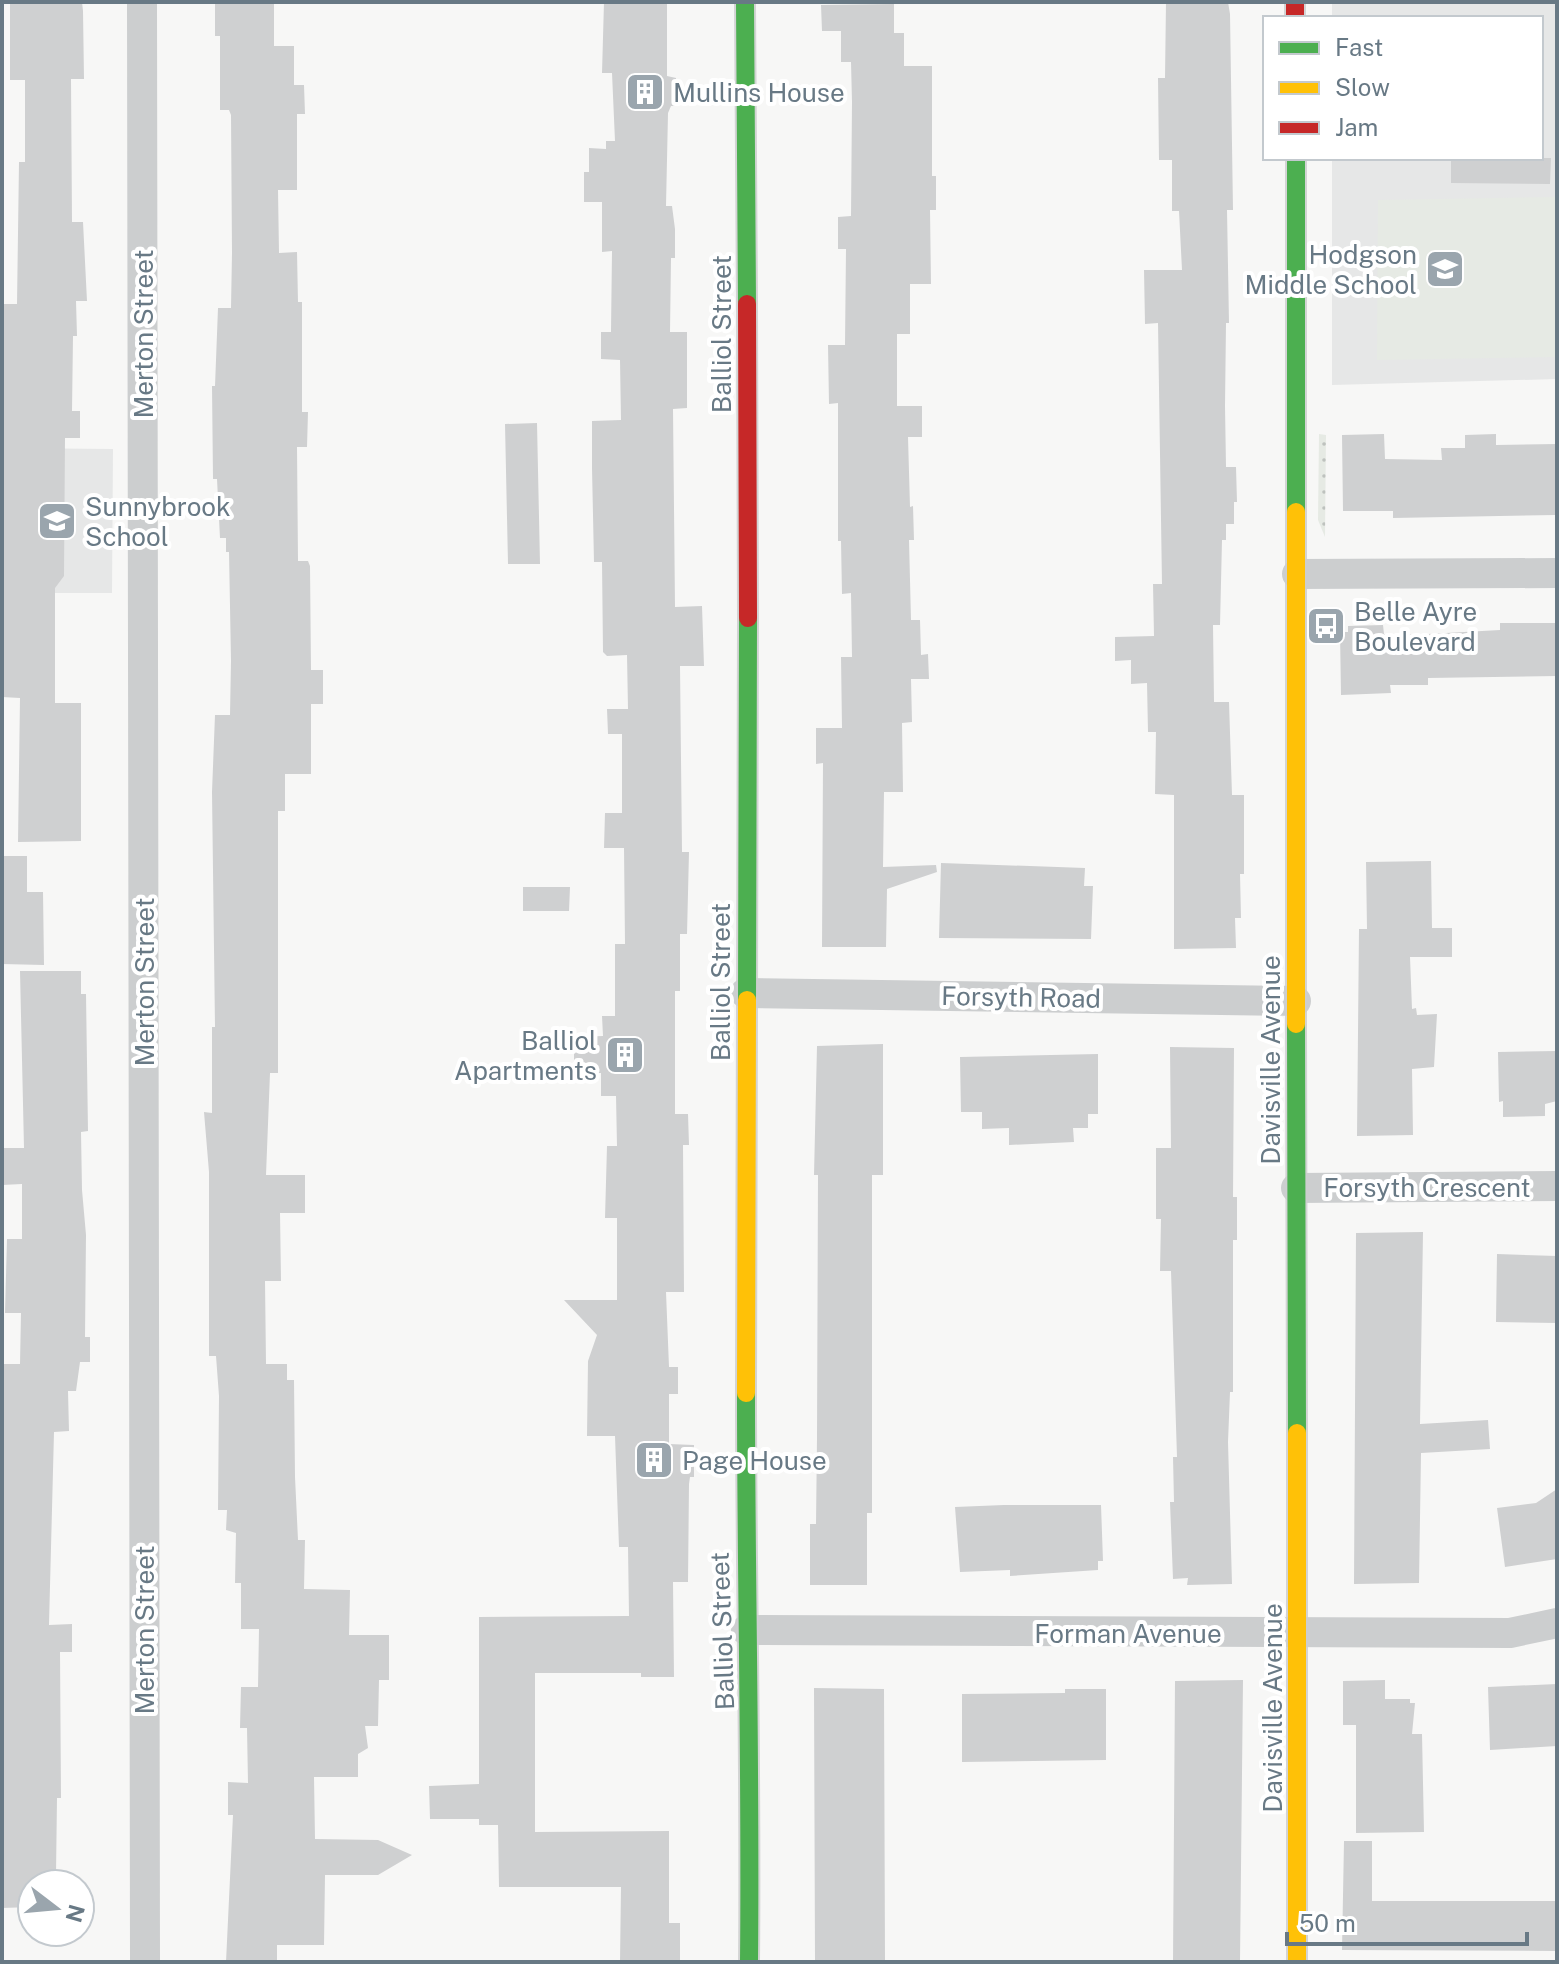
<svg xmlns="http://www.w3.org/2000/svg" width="1559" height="1964" font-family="'Public Sans',sans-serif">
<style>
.built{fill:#e6e7e7}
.grass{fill:url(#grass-dots)}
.park{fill:#e6eae4}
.building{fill:#cfd0d1}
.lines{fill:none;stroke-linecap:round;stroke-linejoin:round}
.fast-casing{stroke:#d3d4d4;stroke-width:22}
.slow-casing{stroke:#d3d4d4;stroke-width:22}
.jam-casing{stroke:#d3d4d4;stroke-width:22}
.street{stroke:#cccecf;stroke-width:30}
.fast{stroke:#4caf50;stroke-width:18}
.slow{stroke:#ffc107;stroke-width:18}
.jam{stroke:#c62828;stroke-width:18}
.labels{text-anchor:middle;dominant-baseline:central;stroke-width:8;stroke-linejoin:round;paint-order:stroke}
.poi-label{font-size:26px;fill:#687985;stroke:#fff;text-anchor:start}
.street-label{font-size:26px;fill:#687985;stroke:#fff}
</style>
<defs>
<pattern id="grass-dots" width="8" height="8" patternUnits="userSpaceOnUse" patternTransform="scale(2)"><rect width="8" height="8" fill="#e6eae4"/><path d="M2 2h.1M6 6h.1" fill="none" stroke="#bec2be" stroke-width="1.8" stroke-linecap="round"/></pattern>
</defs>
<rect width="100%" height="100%" fill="#f7f7f6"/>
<path class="built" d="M1332,2H1557V379L1332,385V158H1541V18H1332Z
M2,448L113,449L112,593H2Z"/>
<path class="grass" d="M1319,434L1326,435L1325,537L1318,520Z"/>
<path class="park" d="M1557,197V357L1377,360L1378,200Z"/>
<path class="building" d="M10,2H82L83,11L84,79H71L72,222H83L87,301H76L77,336H73L72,411H80V438H65L64,576L55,588V703H81V841L18,842L20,698L2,697V304H17L19,162H25V80H10Z
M215,2H274V46H294V85H304L305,114H297V190H278L279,253L297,252L298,302H302V412H308L307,447H297L298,561H308L310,566L311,670H323V704H311V774H285V811H278V1073H270L266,1175H305V1213H280L281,1281H265L266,1364H287V1380H294L295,1477L298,1540H305L304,1589L350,1590L349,1635H389V1680H379L378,1726H365L368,1748L358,1754V1777H314L315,1839L378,1840L412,1855L378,1875H325L324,1945H277V1962H226L233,1815H228V1782L248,1783L247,1728H240L241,1687H258L259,1629H241V1583H235L236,1533L226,1530L227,1510H218L219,1396L216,1356H209V1172L204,1112L212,1113V1027H215L212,792L215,715H230L231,661L229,552H226V538H220L217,479H213L212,386H215L218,308H231L232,253L231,115L229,110H220V36H215Z
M604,2H667V76L676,78V106H671L668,113L666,206H672L675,229V258H671L670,332H687V408L673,409L675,607L702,606L704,666H680L682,852H689L687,934H680V991H675V1114H688L689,1145H683L684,1292H666L669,1367H678V1394H669V1444L694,1445V1477H690L689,1484L688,1582H673L674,1677H641V1673H535V1832L669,1831V1923H680V1962H620L621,1887H499L498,1825H479V1819H430L429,1786L479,1784V1617L629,1616L628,1547H619L615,1436H587L588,1361L597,1335L564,1300H617V1218H605L607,1146H617L616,1096H601V1073H574V1037L603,1036L602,1016H615V944H625L624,848H604L605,813H622V734H608L607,709H628L627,655L607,656L603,652L602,562H594L592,468V421L621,420L620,360L601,359V332H611L612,251L602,252V202H584V172H589V148L606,149V141H615L612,73H602Z
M1166,2H1228L1230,14L1233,210H1227L1229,323H1226L1225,406L1226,467H1236L1237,502H1234V524H1226V540H1222L1220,625H1213L1214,702H1229L1232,795H1244V874H1240L1241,918H1235L1236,948L1174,949V795L1155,794L1156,732H1148L1147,683L1131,684V660L1115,661V637L1154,636L1153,584H1162L1158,323L1145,324L1144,270H1182L1179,211H1172V160H1159L1158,78H1165Z
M894,4V33H904V66H932V176H936V210H930L931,284H910V334H897V406H922V437H908L910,507L913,506L914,540H909L911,620H920L921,655L928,654L929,679H911L912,722L902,723L903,792H884L883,867L936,865L937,872L887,889L886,947H822L823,763L816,764V728H842L841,657H852L851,593L842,594L841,541H838V403L829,404L828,345H845L846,249H838V217L851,216L852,102L851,62H841V31H822L821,5Z
M1451,158H1551L1550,184L1451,183Z
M537,423L540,564H508L505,424Z
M1384,434L1385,459L1442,460L1441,448H1465V435L1496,434V445L1557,444L1555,515L1393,518V511H1343L1342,435Z
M1500,623H1557V676L1428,678V685H1390L1391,693L1341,695L1340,632H1348V626L1383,625L1384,634L1389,635L1428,634L1500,630Z
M2,856H27V892H43L44,965L2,964Z
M1431,861L1432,928H1452V957H1410L1412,1009L1416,1008L1417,1015L1437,1014L1434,1067L1412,1069L1413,1135L1357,1136L1359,929H1367L1366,862Z
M941,863L1085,868L1084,886H1093L1091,939L939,938Z
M523,887H570L569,911H523Z
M20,971H81V994H86L88,1131L81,1132L82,1190L86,1235L85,1337H90V1362H80L76,1391H68L69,1431L54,1432L49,1625L72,1624V1652H60L61,1798H57L56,1874H43V1884H32V1907L2,1908V1364H20L21,1313H5L7,1239H22V1184L2,1185V1148H24Z
M883,1044V1175H872V1513H867V1585H810V1524H816L817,1438L818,1175H814L817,1046Z
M1170,1047L1234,1048L1233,1197H1237V1240H1233V1392H1230L1228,1442L1232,1584L1187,1585L1188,1578L1173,1579L1170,1502H1174L1173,1457H1177L1171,1271H1160L1161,1219H1156V1148H1171Z
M1557,1051V1101L1545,1104V1116L1503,1117V1101L1499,1102L1498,1052Z
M1098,1054V1114H1088V1128H1073L1074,1142L1009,1145V1128L982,1129V1112H961L960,1057Z
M1423,1232L1420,1424L1488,1420L1490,1449L1421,1453L1419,1583L1354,1584L1356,1233Z
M1497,1254L1557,1256V1323L1496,1322Z
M1557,1489V1559L1505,1567L1497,1508L1536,1503Z
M1004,1505H1101L1103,1561H1098V1570L1010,1576V1570L960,1572L955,1507Z
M1243,1680L1240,1962H1173L1175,1681Z
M1385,1680V1699H1410V1703H1415L1412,1734H1422L1424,1832L1356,1833V1725H1343V1681Z
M1557,1684V1746L1490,1750L1488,1687Z
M814,1688L884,1689L885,1962H815Z
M1065,1689H1106V1760L962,1762V1694L1065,1693Z
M1344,1841H1372V1901H1557V1951L1342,1950Z"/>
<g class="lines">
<g class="fast-casing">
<path id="fast" d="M745,2L747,304
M1296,158V512
M747,1000L748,618
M1296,1024L1297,1433
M746,1393C746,1583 751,1772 749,1962"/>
</g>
<g class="slow-casing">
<path id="slow" d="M1296,512V1024
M746,1393L747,1000
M1297,1433V1962"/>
</g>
<g class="jam-casing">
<path id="jam" d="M1295,2V18
M747,304L748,618"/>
</g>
<path class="street" d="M142,2L145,1962
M1297,574L1557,573
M745,993L1296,1001
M1296,1188L1557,1186
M746,1630L1510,1633L1557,1623"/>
<use href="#fast" class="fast"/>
<use href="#slow" class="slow"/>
<use href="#jam" class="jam"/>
</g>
<defs>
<g id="building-square" transform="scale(2)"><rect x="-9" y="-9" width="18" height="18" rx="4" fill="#9aa5ad" stroke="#fff"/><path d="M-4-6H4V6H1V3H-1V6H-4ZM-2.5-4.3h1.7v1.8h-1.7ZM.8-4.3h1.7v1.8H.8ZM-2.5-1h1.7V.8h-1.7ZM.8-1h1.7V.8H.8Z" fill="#fff"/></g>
<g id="school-square" transform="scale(2)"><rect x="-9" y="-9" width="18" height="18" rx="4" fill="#9aa5ad" stroke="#fff"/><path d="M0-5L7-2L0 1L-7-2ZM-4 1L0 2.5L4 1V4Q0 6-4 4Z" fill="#fff"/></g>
<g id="bus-square" transform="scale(2)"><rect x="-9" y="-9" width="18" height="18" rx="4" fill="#9aa5ad" stroke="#fff"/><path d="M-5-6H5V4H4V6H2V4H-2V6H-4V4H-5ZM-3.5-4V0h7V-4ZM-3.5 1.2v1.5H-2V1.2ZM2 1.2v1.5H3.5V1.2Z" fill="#fff"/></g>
</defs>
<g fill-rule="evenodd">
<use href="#building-square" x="645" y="92"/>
<use href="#school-square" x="1445" y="269"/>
<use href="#school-square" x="57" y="521"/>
<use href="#bus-square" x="1326" y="626"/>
<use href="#building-square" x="625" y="1055"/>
<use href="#building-square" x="654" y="1460"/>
</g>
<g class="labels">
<g class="poi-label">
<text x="673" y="92">Mullins House</text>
<text x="1417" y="254" text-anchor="end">Hodgson<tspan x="1417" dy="30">Middle School</tspan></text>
<text x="85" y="506">Sunnybrook<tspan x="85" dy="30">School</tspan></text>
<text x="1354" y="611">Belle Ayre<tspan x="1354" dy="30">Boulevard</tspan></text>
<text x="597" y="1040" text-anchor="end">Balliol<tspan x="597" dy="30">Apartments</tspan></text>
<text x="682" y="1460">Page House</text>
</g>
<g class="street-label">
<text transform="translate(143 334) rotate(-90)">Merton Street</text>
<text transform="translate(721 334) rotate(-90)">Balliol Street</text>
<text transform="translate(144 982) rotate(-90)">Merton Street</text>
<text transform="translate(720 982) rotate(-90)">Balliol Street</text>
<text transform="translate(1021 997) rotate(1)">Forsyth Road</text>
<text transform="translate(1270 1060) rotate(-90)">Davisville Avenue</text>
<text x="1427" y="1187">Forsyth Crescent</text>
<text transform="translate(144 1630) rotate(-90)">Merton Street</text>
<text transform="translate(722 1631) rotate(-92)">Balliol Street</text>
<text x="1128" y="1633">Forman Avenue</text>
<text transform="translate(1272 1708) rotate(-90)">Davisville Avenue</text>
</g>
</g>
<rect width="1559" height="1964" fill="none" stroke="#687985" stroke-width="8"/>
<rect x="1263" y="16" width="280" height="144" fill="#ffffff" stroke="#c3c9ce" stroke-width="2"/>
<rect x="1279" y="42" width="40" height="12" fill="#4caf50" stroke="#c3c9ce" stroke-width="2"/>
<text x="1335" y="56" font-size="24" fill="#687985">Fast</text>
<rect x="1279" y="82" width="40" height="12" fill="#ffc107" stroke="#c3c9ce" stroke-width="2"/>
<text x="1335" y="96" font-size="24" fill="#687985">Slow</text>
<rect x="1279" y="122" width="40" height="12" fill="#c62828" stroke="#c3c9ce" stroke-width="2"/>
<text x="1335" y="136" font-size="24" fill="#687985">Jam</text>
<g transform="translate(56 1908) rotate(106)"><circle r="38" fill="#ffffff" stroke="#c3c9ce" stroke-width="2"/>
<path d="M0-6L14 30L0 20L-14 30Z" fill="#9aa5ad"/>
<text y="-12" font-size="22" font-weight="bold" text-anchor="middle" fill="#687985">N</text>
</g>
<path d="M1287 1932v12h240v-12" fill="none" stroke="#687985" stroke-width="4"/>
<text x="1299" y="1932" font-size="24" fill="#687985" stroke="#ffffff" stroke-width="6" paint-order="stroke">50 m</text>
</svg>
